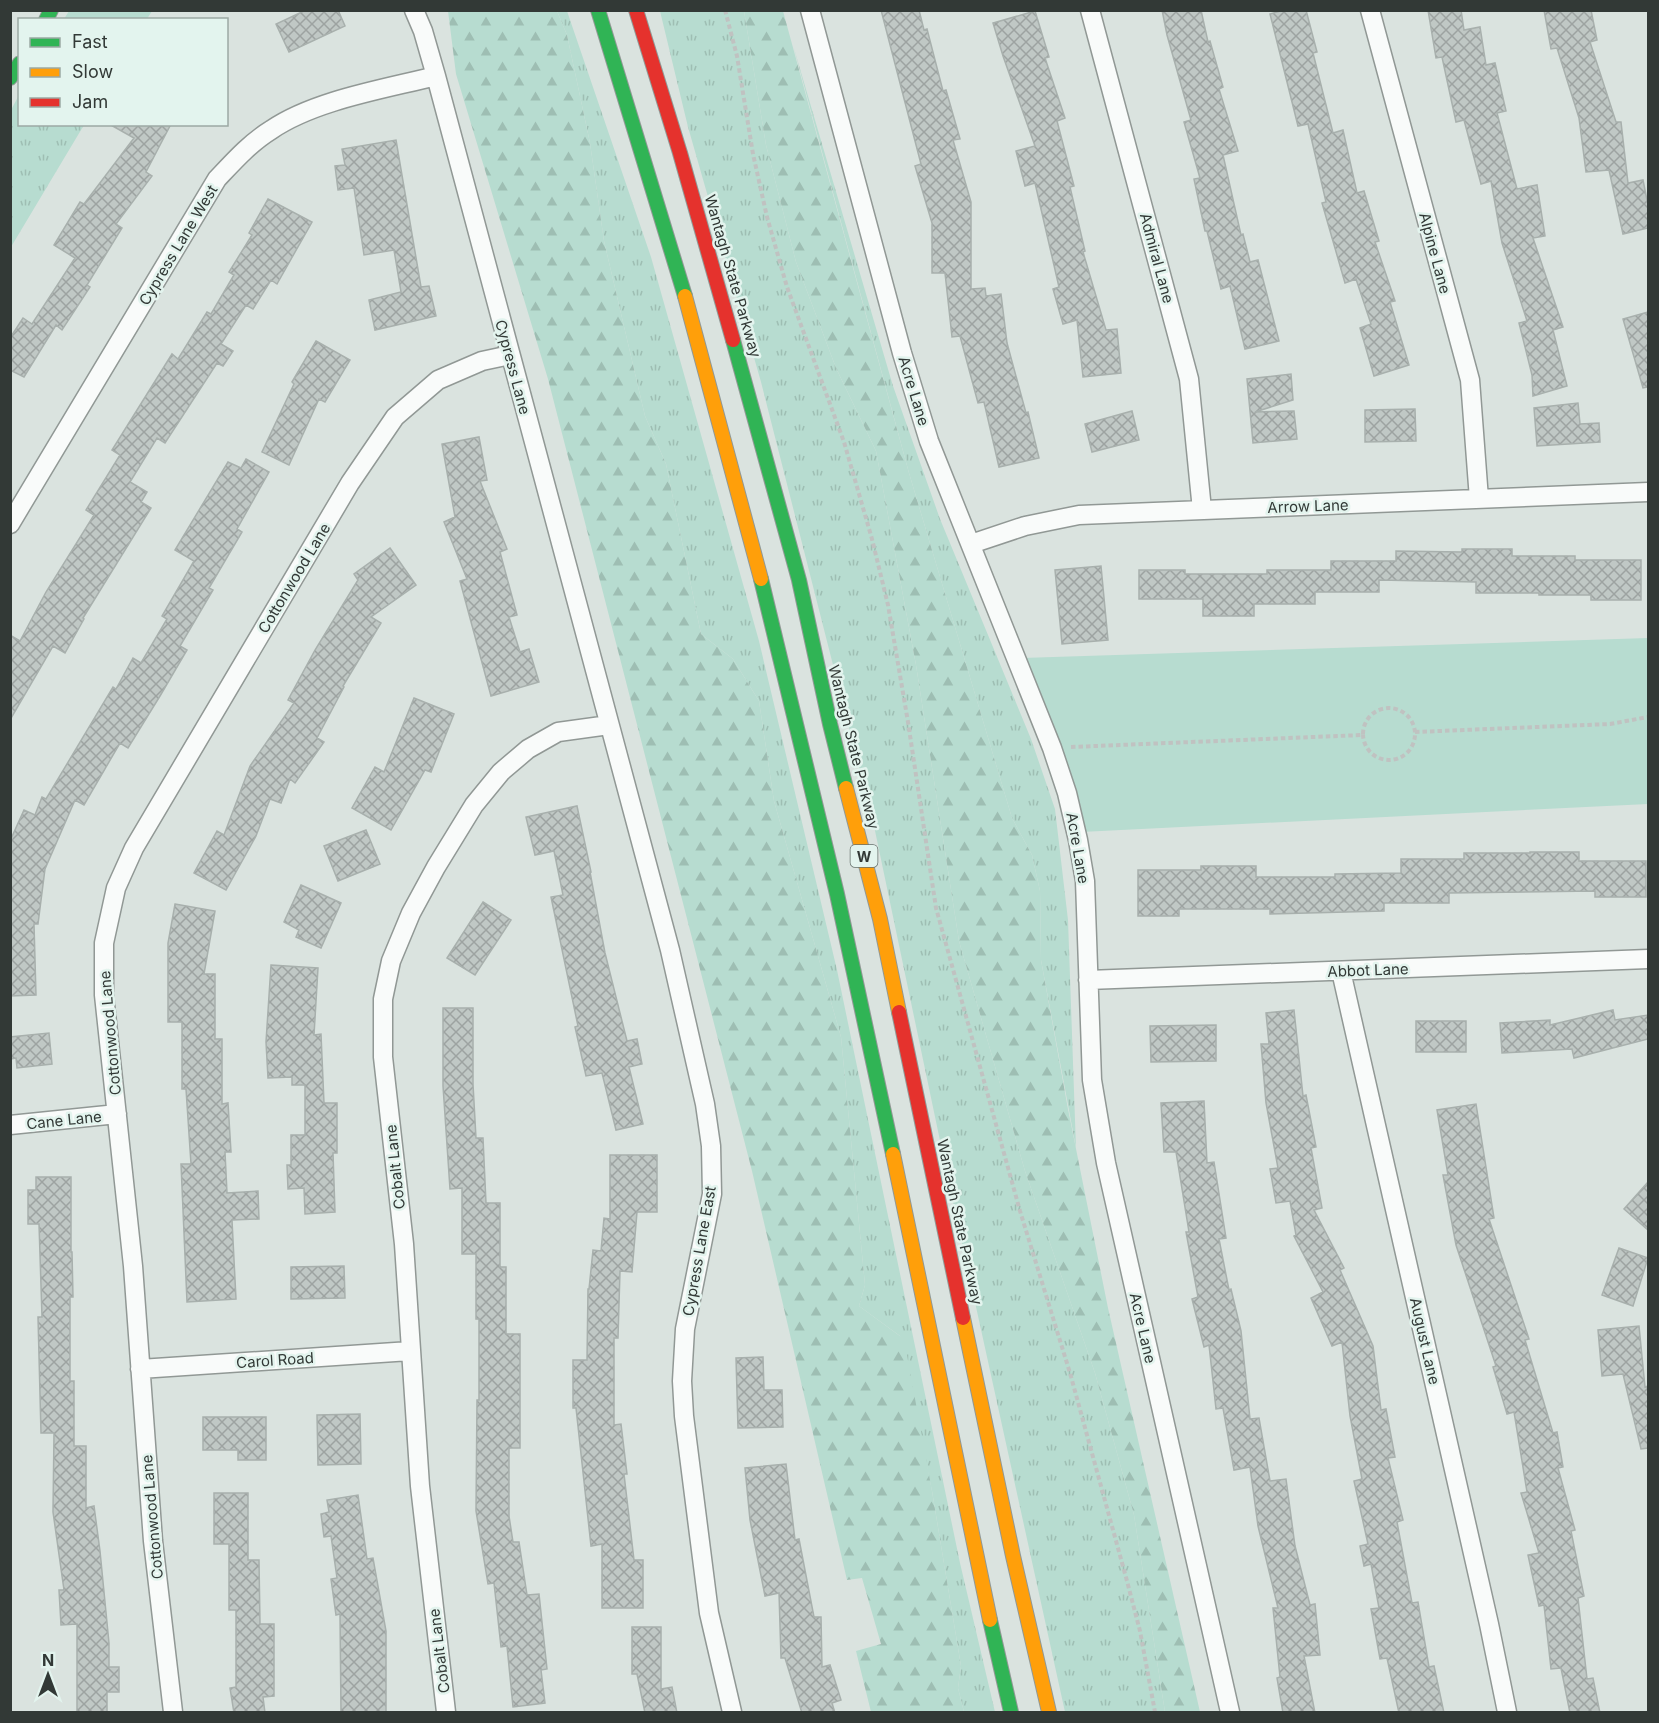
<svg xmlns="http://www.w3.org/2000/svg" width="1659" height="1723" font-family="Inter,sans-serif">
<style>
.grass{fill:url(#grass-tufts)}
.forest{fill:url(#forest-firs)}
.park{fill:#b7dcd0}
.building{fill:url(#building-cross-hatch);stroke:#a8b0ad;stroke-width:1.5}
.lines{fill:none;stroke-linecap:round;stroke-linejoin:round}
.street-casing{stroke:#919895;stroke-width:21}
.fast-casing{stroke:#919895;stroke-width:16}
.slow-casing{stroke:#919895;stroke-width:16}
.jam-casing{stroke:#919895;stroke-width:16}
.path{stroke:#c0c2c1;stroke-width:4;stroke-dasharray:4.5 3;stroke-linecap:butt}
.street{stroke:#f9fbfa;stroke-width:18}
.fast{stroke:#30b455;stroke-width:14}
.slow{stroke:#ff9f0a;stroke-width:14}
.jam{stroke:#e5322d;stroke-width:14}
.labels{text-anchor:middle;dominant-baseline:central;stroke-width:5;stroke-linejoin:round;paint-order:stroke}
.shield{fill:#e3f4ee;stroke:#67716d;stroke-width:1.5}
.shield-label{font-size:14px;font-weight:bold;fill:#323936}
.street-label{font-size:15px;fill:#323936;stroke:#e3f4ee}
</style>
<defs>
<pattern id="grass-tufts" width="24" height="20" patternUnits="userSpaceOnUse" patternTransform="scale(1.5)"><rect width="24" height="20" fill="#b7dcd0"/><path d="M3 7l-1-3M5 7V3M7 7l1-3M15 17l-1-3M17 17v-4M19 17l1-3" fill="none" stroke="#9ebeb3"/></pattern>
<pattern id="forest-firs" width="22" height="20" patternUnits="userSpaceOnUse" patternTransform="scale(1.5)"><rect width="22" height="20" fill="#b7dcd0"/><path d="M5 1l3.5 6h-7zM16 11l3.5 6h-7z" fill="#9ebeb3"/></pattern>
<pattern id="building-cross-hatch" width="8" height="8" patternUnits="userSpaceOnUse" patternTransform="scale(1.5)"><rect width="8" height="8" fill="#c0c8c5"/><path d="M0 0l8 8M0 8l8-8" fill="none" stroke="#9da3a1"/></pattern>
</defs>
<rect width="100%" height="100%" fill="#dae3df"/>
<path class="grass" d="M69,11V10L152,11L147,19H64Z
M557,11H567L651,257L759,641L837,970L960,1563L995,1712H964L958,1688L961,1666L932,1491L900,1336L859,1306L865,1285L841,1037L774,801L759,701L733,659L701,634L666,464L645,416L604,241L590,143L567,35Z
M660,11H744L766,145L796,262L836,368L876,451L916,665L959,941L1025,1171L1095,1373L1134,1515L1165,1712H1065L951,1193L874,826L761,382L688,127Z
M793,45L893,386L940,519L1031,739L1055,809L1068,920L1076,1148L1041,960L1040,891L1032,855L1012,818L909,473Z
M19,95L20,124L84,125L11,247V110Z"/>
<path class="forest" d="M448,11H557L567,35L590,143L604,241L645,416L666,464L701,634L733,659L759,701L774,801L841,1037L865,1285L859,1306L904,1339L932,1491L961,1666L958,1688L964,1712H871L856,1651L881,1644L862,1578L847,1580L752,1171L548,379L456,74Z
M744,11H783L909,473L1012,818L1032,855L1040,891L1041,960L1068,1109L1108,1308L1200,1712H1165L1134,1515L1095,1373L1025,1171L959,941L916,665L876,451L836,368L796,262L766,145Z"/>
<path class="park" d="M1648,638V804L1081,832L1022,658Z"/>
<path class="building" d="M306,10H338L345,26L289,52L276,24Z
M881,10H919L924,30L927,29L943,91L946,90L960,139L953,140L971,202V289L985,288L986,296L1001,294L1007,343L1026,413L1028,412L1039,458L999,467L984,402L978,403L960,336L952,337L945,273H932V223L915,166L921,164Z
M1162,10H1201L1208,42L1210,41L1223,87L1219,89L1238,151L1223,155L1241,235L1243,234L1250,262L1258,260L1279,341L1245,349L1230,286L1221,289L1207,231H1205L1194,179L1200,178L1184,122L1191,120L1167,35Z
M1284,10H1306L1317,52L1313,53L1333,133L1343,130L1357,193L1364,191L1379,241L1375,242L1395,301L1390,302L1409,365L1374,376L1360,328L1371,324L1356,279L1345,283L1322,203L1326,202L1308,124L1298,126L1270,14Z
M1428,10H1461L1464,30L1480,27L1486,65L1495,63L1506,111L1497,113L1517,189L1537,185L1545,236L1533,238L1563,327L1553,330L1567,386L1533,396L1532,375L1519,323L1527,321L1502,243L1491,181L1481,184L1464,120L1456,122L1442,57L1436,58Z
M1544,10H1591L1597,40L1590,42L1616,122H1621L1628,183L1643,180L1648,205V228L1623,234L1609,170L1586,172L1579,118L1557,48L1551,49Z
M1035,11L1049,57L1045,58L1065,118L1057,121L1074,186L1070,187L1085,251L1083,252L1106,330L1117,329L1121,373L1083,377L1077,320L1063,324L1053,289L1059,287L1035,183L1025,186L1016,151L1035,146L1003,56L993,23Z
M109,124H171L146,172L152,176L116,224L122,228L87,285L90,287L62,330L56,325L24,377L10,370V338L23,318L32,324L75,258L54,245L80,202L84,204L134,138Z
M396,140L421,287L429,286L436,316L375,330L369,300L401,292L394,250L364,255L354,188L338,190L335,166L345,165L342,149Z
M268,199L312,222L277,284L271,280L253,309L246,305L221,344L233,351L223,366L217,363L165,443L157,438L130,482L147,492L141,502L151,508L83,618L84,619L65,653L53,646L10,720V635L20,641L46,592L94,515L86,510L120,455L112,450L172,354L178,359L207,312L211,314L234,275L229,272L252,235L249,233Z
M1648,312V387L1643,388L1623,319Z
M316,341L350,360L325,402L319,399L289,465L262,452L294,384L292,382Z
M1291,374L1293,400L1255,412L1294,411L1297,439L1253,443L1247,379Z
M1578,403L1580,424L1599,423L1600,442L1537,446L1534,408Z
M1415,409L1416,441L1365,442V410Z
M1132,411L1139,440L1092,452L1085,424Z
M479,437L487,480L480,481L507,549L500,552L517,615L509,617L520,652L529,649L539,682L491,696L460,581L467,579L444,522L455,517L442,444Z
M246,459L269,472L237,529L242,532L209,588L213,590L180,646L187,650L160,696L128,748L120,743L84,805L75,800L45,869L38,924H34L36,995L10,996V841L24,810L35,815L42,797L46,799L113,687L116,689L133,658L141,663L167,619L162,616L194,561L175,550L228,462L241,468Z
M390,548L416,585L371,617L381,623L343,686L344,687L317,738L324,742L295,783L290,779L281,803L270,799L256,836L226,890L194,873L217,831L224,835L250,766L294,703L288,700L315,650L358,580L354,574Z
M1462,549H1512V556H1575V560H1641V600H1591V595H1539V593H1476V582L1379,580V592H1315V604H1254V616H1203V599H1139V570H1185V574H1267V570H1331V561H1396V551L1462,552Z
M1101,566L1108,640L1062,644L1055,570Z
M414,698L454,714L431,772L425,770L391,830L352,808L375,767L384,772Z
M577,806L591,872H590L605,953L627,1041L637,1039L642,1064L629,1067L643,1124L616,1130L602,1073L586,1076L575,1027L578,1026L551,897L563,895L554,851L535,855L526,817Z
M366,830L380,864L338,881L324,846Z
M1530,852H1579V861H1646V897H1595V891L1449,893V903H1384V911L1270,914V909H1179V916H1138V870H1201V866H1256V877H1335V874L1401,873V859H1464V853H1530Z
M301,885L341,903L321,948L296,937L299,930L284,922Z
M483,902L511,920L475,975L447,958Z
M175,904L215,911L204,974H215V1039H222V1104L228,1103L231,1152H225L227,1193L258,1191L259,1219L232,1220L236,1299L187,1302L181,1164H191L186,1089H182V1022H168V943Z
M271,965L318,968L314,1035L321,1034L324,1103H337V1153H333L335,1212L305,1214L304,1188L288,1189L287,1165H291V1135H305V1085H292V1077L268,1078L266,1042Z
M443,1008H473V1084L476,1138H483L486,1203H500V1267H506V1334H520V1448H509V1516L513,1542H519L527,1595L539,1594L547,1669L541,1670L545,1703L513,1707L507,1646L501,1647L494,1583L488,1584L476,1511L477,1400H479V1319H476V1254H462V1188L450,1189L443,1086Z
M1294,1010L1303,1096L1306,1095L1316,1147L1311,1148L1322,1208L1314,1210L1344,1268L1340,1270L1373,1346L1381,1410L1386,1409L1395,1457L1388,1458L1403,1520L1397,1522L1412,1603L1418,1602L1429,1667L1434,1666L1444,1713H1399L1387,1658L1380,1659L1371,1609L1379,1608L1371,1564L1364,1566L1360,1546L1368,1544L1354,1481L1362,1479L1350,1416L1342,1342L1332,1346L1311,1298L1323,1292L1294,1236L1296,1235L1290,1201L1276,1203L1270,1169L1278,1168L1266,1103L1261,1044H1269L1266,1013Z
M1613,1010L1615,1020L1648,1015V1039L1574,1058L1572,1049L1502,1053L1500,1023L1550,1020V1025Z
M1416,1021H1466V1052H1416Z
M1216,1025V1061L1151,1062L1150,1026Z
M49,1033L52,1064L17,1068L16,1058L10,1059V1037Z
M1204,1101L1207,1163L1214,1162L1226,1238L1219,1239L1229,1290L1231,1289L1241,1331L1250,1419L1259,1418L1270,1481L1286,1479L1295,1546L1310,1605L1315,1604L1320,1655L1304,1656L1315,1713H1283L1277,1678L1280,1677L1273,1608H1278L1258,1526L1250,1467L1234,1470L1223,1408L1216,1409L1209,1345L1204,1347L1192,1299L1198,1297L1186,1232H1189L1176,1152H1164L1161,1103Z
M1476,1104L1494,1218L1489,1219L1529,1339L1525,1340L1553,1433L1557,1432L1563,1467L1558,1468L1575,1530L1571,1531L1584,1596L1578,1598L1587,1679L1593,1678L1600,1713H1570L1561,1668L1551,1669L1544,1605L1539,1606L1528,1555L1539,1553L1521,1493L1527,1492L1514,1412L1507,1414L1493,1367L1496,1366L1456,1245L1443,1175H1448L1437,1110Z
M610,1155H657V1212H637L632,1272L620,1271L618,1338H614V1425L621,1424L627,1474H624L634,1560H643V1608H602V1544L591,1546L576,1408H573V1360H587L588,1289H589L593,1250L601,1251L604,1218L610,1219Z
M36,1177H71V1252H72L73,1297H70V1381H74V1446H86V1508L94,1506L100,1551L109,1643V1667H119V1692H107V1713H77V1624L61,1625L59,1590H64L53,1512L54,1433H41L38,1317H42L39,1224H28V1190H36Z
M1648,1182V1230L1624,1209Z
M1619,1248L1648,1258L1633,1306L1602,1295Z
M344,1266L345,1298L291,1299V1267Z
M1639,1326L1645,1387L1648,1386V1448L1641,1449L1623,1374L1602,1376L1598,1330Z
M763,1357L764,1390H782L783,1427L738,1428L736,1358Z
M360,1414L361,1464L318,1465L317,1415Z
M203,1417H266V1460H238V1450H203Z
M786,1464L795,1540L799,1539L814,1617H821L822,1667L830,1665L841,1700L832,1703L835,1713H802L785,1658H781L779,1593L765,1596L750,1520L745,1468Z
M214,1493H248V1560H259L260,1624H274V1696L263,1697L265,1713H234L230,1688L236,1687V1610H229V1544H214Z
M358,1495L367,1559L373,1558L386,1631V1713H341L340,1614L336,1615L331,1579L337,1578L331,1536L324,1537L321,1514L329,1512L327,1500Z
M632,1627H661V1689L672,1687L677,1713H645L637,1674H632Z"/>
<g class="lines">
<g class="street-casing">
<path id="street" d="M414,10L423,31L436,76L670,950L705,1104L711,1146L712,1194L685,1329L682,1381L684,1416L709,1613L732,1712
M810,10L902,353L929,441L1052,748L1067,793L1078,840L1085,881L1092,1080L1106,1163L1230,1712
M1090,10L1189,379L1202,510
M1370,10L1470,380L1479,499
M10,524L217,179C234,161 250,143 271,130C315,100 385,89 436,76
M971,544L1025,526L1079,515L1648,492
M1341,971L1489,1624L1507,1712
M1088,980L1648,959
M10,1125L117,1114
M140,1369L410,1351
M173,1712L153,1541L133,1266L104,995V943L116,888L134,848L350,483L395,417L438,380L482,361L510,355
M446,1712L420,1486L404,1244L383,1057V999L391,961L411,913L436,867L474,805L501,772L528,749L558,732L609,725"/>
</g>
<g class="fast-casing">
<path id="fast" d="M598,10L685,296
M46,20L51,10
M10,78L20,63
M733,340L799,580L830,724L846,788
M761,579L837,894L893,1154
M990,1620L1011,1712"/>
</g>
<g class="slow-casing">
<path id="slow" d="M685,296L761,579
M846,788L880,919L899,1012
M893,1154L990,1620
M963,1318L1013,1556L1049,1712"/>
</g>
<g class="jam-casing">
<path id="jam" d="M636,10L680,153L733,340
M899,1012L963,1318"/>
</g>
<path class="path" d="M725,10L737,56L753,154L767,217L787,287L844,442L872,539L888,605L908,722L936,908L1020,1211L1070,1373L1127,1581L1140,1631L1155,1712
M1363 734a26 26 0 1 1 52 0a26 26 0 1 1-52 0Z
M1415,732L1610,724L1648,717
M1071,747L1362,735"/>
<use href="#street" class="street"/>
<use href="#fast" class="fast"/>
<use href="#slow" class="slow"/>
<use href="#jam" class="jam"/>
</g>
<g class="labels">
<rect class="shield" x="850.5" y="845" width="27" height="22" rx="4.5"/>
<g class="shield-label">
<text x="864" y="856">W</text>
</g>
<g class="street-label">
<text transform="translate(178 245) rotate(-59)">Cypress Lane West</text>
<text transform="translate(1435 253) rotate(75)">Alpine Lane</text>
<text transform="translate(1157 258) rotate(75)">Admiral Lane</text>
<text transform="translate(733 276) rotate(74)">Wantagh State Parkway</text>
<text transform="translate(513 367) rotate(75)">Cypress Lane</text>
<text transform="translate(914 391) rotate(73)">Acre Lane</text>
<text transform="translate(1308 506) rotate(-2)">Arrow Lane</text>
<text transform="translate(294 578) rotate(-59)">Cottonwood Lane</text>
<text transform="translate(854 747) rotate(76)">Wantagh State Parkway</text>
<text transform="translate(1078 848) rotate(80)">Acre Lane</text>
<text transform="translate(1368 970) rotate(-2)">Abbot Lane</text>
<text transform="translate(110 1033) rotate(-95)">Cottonwood Lane</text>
<text transform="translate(64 1120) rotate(-6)">Cane Lane</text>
<text transform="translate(395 1167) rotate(-96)">Cobalt Lane</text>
<text transform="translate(960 1222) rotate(78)">Wantagh State Parkway</text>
<text transform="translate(699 1251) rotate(-80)">Cypress Lane East</text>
<text transform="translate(1143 1328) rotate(77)">Acre Lane</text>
<text transform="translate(1425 1341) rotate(77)">August Lane</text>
<text transform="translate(275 1360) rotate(-4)">Carol Road</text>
<text transform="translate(152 1517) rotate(-95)">Cottonwood Lane</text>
<text transform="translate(439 1651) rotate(-97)">Cobalt Lane</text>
</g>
</g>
<rect width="1659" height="1723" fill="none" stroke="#323936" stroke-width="24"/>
<rect x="18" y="18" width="210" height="108" fill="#e3f4ee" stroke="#9ca9a4" stroke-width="1.5"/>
<rect x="30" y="38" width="30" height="9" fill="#30b455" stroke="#9ca9a4" stroke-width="1.5"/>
<text x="72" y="48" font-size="18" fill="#323936">Fast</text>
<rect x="30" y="68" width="30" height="9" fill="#ff9f0a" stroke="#9ca9a4" stroke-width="1.5"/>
<text x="72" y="78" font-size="18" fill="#323936">Slow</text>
<rect x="30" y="98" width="30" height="9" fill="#e5322d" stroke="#9ca9a4" stroke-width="1.5"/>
<text x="72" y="108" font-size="18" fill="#323936">Jam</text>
<g transform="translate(48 1675)" stroke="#e3f4ee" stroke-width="4.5" paint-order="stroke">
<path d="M0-4.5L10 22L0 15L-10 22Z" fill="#323936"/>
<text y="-9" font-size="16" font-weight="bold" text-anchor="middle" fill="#323936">N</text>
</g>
</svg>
